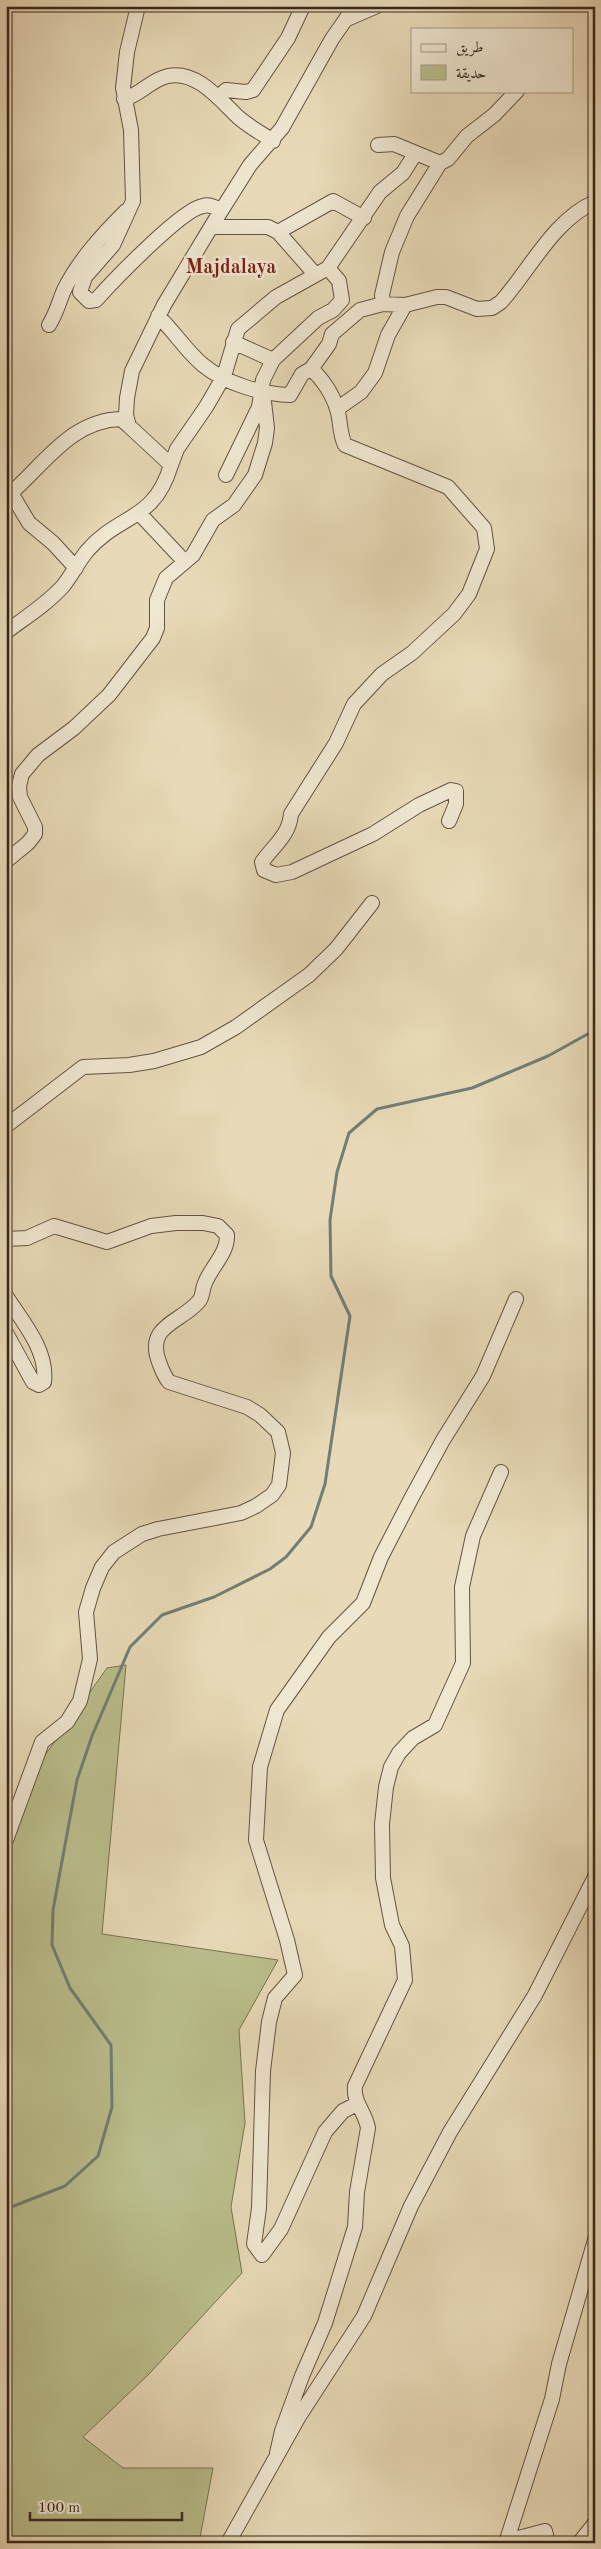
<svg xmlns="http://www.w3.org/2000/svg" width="601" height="2549" font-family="'Old Standard TT',Amiri,serif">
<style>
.green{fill:#babe8c;stroke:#787253}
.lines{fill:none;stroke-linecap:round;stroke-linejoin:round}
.stream{stroke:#717f76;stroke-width:3}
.minor-casing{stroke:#635342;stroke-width:16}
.minor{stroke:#f0e7d1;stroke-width:14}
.labels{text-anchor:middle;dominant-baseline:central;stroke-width:5;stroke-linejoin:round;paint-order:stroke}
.quarter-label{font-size:20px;font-weight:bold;fill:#7a1f14;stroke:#f0e7d1}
</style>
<rect width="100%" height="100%" fill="#e8dab8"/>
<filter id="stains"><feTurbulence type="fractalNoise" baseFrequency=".004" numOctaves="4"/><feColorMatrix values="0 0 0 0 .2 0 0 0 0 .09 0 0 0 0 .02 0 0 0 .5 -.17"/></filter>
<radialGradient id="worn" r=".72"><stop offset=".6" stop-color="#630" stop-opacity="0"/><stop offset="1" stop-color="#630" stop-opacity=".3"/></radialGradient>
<path class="green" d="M126,1665L102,1934L278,1960L239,2030L245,2123L231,2207L242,2273L149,2374L83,2437L123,2468H213L199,2543H6V1810L107,1668Z"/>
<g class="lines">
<path class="stream" d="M6,2209L65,2186L98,2156L112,2107L111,2045L70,1988L52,1945L53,1910L77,1780L92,1736L130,1647L162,1615L214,1597L270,1569L286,1557L311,1527L325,1484L350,1316L331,1276L330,1220L337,1172L349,1133L377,1109L472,1088L548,1056L595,1030"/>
<g class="minor-casing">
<path id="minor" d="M138,6L127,52L123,88L131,130L133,201L113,245L85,277L80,292L89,301L96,300C113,281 182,209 203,206C209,204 215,207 221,210
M347,19L377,6
M219,97L226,90L246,92L253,90L288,38L303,6
M124,99C142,94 150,80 168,76C197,70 220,100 238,117C248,126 261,133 273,141
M378,145L394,144L440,163L448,159L467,136L494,115L517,91
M211,227H268L278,232L314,273
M278,232L333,201L364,218
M383,304L382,295L392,252L407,216L440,163
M158,316C174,331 186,351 203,365C226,384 262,394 290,395L302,374L311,369L319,358L329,344L332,334L360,310L383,304L405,305L437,297H446L477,309L492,308L501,302C530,270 553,220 595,202
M49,325C56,314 59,302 64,290C79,260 102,235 126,211
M233,342L273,360
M311,369C322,378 333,395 337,409C341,421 339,433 345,445L448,487L484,528L487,549L469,594L454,614L412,653L382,674L354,704L336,743L291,814C289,836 274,845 262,862L264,870L276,875L292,872L373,834L419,805L451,790L456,791V804L449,821
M337,409L361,392L375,373L388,335L405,305
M171,465L177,449L206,407L224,376L238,329L276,297L328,268L380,192L403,173L415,154
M226,475L259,407L263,380L273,360L318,318L333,310L342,300L339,281L328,268
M139,513L185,562
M76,568L53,543L29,523L11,493C45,463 72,420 121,419L129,426
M6,632C26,617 47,604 63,586C72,575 78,562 87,551C120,513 154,522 171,465L129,426L126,415L127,398L132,371L164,305L211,227L250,165L282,128L332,39L355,6
M6,861L28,843L35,834V827L20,797L19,786L22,774L38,755L74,728L109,695L153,638L157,628V600L166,578L193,555L213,520L234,505L255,475L265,443L267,428L263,393
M6,1126L83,1067L129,1065L154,1061L201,1047L236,1027L309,975L336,949L372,903
M6,1239L27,1238L54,1226L107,1242L151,1226L176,1223H203L218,1226L227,1235C228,1253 211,1267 205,1283C202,1289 203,1297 199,1301C181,1323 145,1325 159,1362C162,1370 164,1376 169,1382L247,1407L260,1415L278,1432L283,1453L279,1485L272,1495L256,1506L241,1513L158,1529L142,1534L114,1552L102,1567L93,1588L86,1612L90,1659L80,1701L67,1722L42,1742L6,1840
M6,1296C22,1321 48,1350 44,1382L39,1385L33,1382L6,1333
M357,2104L343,2111L325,2132L281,2229L262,2255L254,2244L259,2208L263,2071L269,2022L275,1998L295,1975L287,1940L256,1840L260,1767L277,1710L329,1637L363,1603L381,1557L412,1497L443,1440L483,1376L516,1299
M277,2453L282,2431L302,2376L325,2323L355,2227L357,2192L368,2128C365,2111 353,2103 355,2086L405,1980L402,1946L392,1925L383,1878L382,1824L386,1787L391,1767L399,1753L413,1738L435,1725L463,1663L462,1587L473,1536L501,1472
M507,2541L545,2531L548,2543
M228,2543L298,2418L364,2316L411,2206L450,2132L535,1995L595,1877
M506,2543L552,2399L559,2364L595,2240
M579,2543L595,2523"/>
</g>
<use href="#minor" class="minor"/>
</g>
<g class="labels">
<g class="quarter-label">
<text x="231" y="268">Majdalaya</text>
</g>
</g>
<rect width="601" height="2549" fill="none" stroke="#e8dab8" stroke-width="25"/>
<rect x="8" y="8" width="586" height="2534" fill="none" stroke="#37261a" stroke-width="2.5"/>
<rect x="12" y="12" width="576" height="2524" fill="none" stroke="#37261a"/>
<rect x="411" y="28" width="162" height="65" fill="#f0e7d1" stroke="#a69a88"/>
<rect x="421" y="44" width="25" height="8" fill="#f0e7d1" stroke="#a69a88"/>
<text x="456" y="52" font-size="15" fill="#37261a">طريق</text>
<rect x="421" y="65" width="25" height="15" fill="#babe8c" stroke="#a69a88"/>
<text x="456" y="78" font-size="15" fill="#37261a">حديقة</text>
<path d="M30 2512v8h152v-8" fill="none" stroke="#37261a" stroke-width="2.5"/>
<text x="38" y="2512" font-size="15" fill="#37261a" stroke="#f0e7d1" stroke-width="4" paint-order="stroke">100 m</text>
<rect width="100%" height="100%" filter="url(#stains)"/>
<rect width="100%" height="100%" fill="url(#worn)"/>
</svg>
